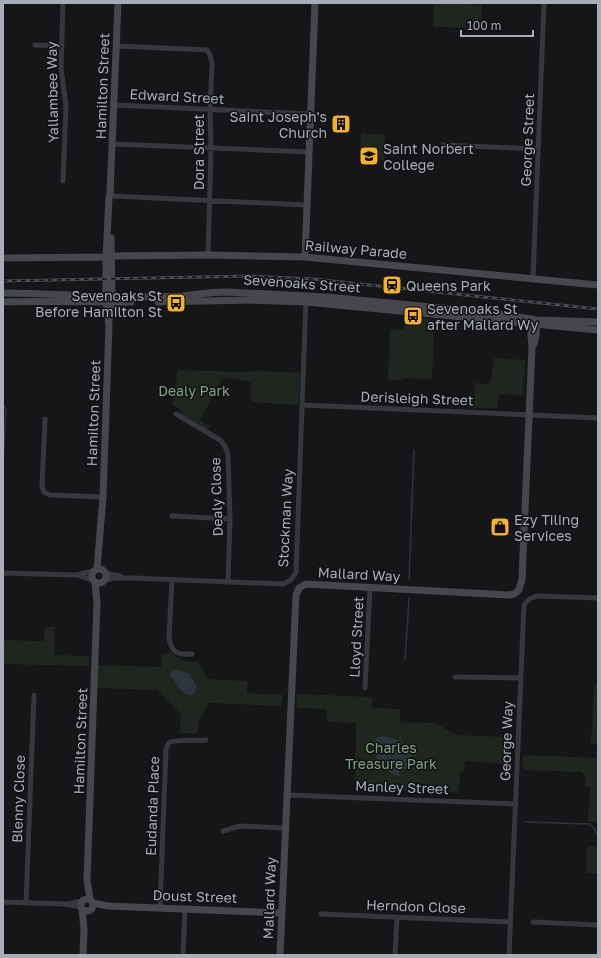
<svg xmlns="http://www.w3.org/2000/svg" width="601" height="958" font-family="'Golos Text',sans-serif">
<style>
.green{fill:#1e261f}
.water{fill:#2c353c}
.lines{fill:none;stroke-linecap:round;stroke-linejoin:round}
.stream{stroke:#2c353c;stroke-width:1.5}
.street{stroke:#37383d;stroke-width:5}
.secondary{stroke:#45474d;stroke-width:7}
.rail-casing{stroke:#4a4c52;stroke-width:3}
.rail{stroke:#111113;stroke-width:1.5;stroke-dasharray:4.5;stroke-linecap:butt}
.labels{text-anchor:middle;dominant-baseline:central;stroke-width:3;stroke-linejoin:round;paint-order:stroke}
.street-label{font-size:14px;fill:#a8adb8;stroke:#111113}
.poi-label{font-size:14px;fill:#a8adb8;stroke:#111113;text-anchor:start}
.park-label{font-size:14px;fill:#7fa381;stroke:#111113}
</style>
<rect width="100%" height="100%" fill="#161618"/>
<path class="green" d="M434,3L482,5L481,28L433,27Z
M361,133L385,135L384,160L360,159Z
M409,317L434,320L432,379L403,378L402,380H388L390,329L404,330L405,322H409Z
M494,358L525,360L523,395L499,394L497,408H474L475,383L489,384V382H491L493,362Z
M178,370L246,372L264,370V371L300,373L299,405L251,402V382L231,378L222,379L200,420L211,427L207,430L183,416L178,408L172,405Z
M45,627H55L54,655L89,656V666L3,664L4,640L44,641Z
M171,652C177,659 189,663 198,662L208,679L247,681V693L283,695L282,706L209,703L200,718L197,733H180L181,714L157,690L97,688L98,665L161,667L162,655Z
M594,685H598V822H588L590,787H585L586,777L581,772L523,770V755L596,758L597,744H591Z
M297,694L372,697V708L400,709V722L435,723L456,735L510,737L508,764L465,761L464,772L460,773L459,793L355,789L356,723L327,722V709L297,708Z
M587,846H598V873H586Z"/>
<path class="water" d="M173,670C179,669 186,673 191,674L190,676C195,682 200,688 193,695C181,696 177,682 170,676Z
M383,736C389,737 393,739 399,741C411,747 411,755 409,767L399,772L400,776C384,774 372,757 373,742L378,737Z"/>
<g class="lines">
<path class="stream" d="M3,405L6,409L3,466
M409,579L414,450
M405,660L409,598
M400,742V736
M410,755L415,756
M525,822L589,824L594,828L598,836"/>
<path class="street" d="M35,45L62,46
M117,46L207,50L210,55L212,63L210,109L211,149L208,255
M115,105L311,114
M113,144L309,152
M443,145L538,149
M63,181L66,106L61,68L63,3
M113,196L307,205
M533,278L544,3
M303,405L598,418
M176,414L220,440L225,446L228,454L230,519L228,582
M45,419L42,486L44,492L50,495L103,497
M172,516L230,519
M3,573L76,575L93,571
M106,573L120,576
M77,575L92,580
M105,580L115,578H133L283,584L291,580L296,572L306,299
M172,580L169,637C171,653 178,655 192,654
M455,677L521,678
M365,688L370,587
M287,795L516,804
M223,831L240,826L285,828
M3,902L65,904L81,907
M26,903L34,695
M68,904L81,901
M160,908L166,749C167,747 168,744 169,743C174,739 199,741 206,740
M321,914L509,922
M533,922L598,925
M183,955L185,909
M395,955L397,918
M509,955L524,605L529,599L537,596L598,598"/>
<path class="secondary" d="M110,194L118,3
M111,256L208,255L305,257L598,285
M305,257L315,3
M3,258L106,257
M3,293C46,293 88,297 131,297C148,297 165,297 183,296C198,294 213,292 228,292L327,297L494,313L537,320L598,322
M3,302C46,301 89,302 131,302
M158,302L249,300L306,302L598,330
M109,321L112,297L111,238
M534,344L536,335L537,321
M92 576a7 7 0 1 1 14 0a7 7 0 1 1-14 0Z
M97,569L103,497L109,325L106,303V257L109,198
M81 905a6 6 0 1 1 12 0a6 6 0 1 1-12 0Z
M90,899L87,880L97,603L95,582
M93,903L108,906L281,913
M82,909L84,929L83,955
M280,955L296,595L299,588L306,584L508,595L514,594L519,590L522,579L532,348L531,335L532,319"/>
<g class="rail-casing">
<path id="rail" d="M3,281L251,276L313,279L598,309"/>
</g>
<use href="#rail" class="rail"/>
</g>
<defs>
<g id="building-square" transform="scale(1)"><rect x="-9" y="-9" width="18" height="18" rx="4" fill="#f2b134" stroke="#111113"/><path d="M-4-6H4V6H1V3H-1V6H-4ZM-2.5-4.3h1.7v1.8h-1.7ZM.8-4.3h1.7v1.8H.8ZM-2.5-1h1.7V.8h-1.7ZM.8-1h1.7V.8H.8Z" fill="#111"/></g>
<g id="university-square" transform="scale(1)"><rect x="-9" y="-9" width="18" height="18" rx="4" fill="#f2b134" stroke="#111113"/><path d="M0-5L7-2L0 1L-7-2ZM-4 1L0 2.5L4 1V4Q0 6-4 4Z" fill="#111"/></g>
<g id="station-square" transform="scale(1)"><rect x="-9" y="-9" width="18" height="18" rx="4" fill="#f2b134" stroke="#111113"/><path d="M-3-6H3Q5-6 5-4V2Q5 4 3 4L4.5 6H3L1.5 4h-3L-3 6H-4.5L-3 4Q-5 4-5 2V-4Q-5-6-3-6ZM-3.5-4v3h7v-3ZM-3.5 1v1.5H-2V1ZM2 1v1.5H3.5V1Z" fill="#111"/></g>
<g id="bus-square" transform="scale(1)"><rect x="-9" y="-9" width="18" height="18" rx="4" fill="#f2b134" stroke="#111113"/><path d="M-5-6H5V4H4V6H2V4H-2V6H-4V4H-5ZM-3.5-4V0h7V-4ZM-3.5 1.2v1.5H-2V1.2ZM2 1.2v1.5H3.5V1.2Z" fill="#111"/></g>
<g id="shop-square" transform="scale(1)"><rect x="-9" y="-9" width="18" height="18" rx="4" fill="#f2b134" stroke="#111113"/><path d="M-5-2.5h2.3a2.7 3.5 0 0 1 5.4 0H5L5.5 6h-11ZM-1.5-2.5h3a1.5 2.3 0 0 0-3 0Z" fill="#111"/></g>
</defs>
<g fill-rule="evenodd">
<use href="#building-square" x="341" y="124"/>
<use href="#university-square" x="369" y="156"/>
<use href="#station-square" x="392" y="285"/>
<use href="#bus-square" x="176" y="303"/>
<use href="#bus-square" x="413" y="316"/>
<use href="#shop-square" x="500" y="527"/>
</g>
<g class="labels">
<g class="street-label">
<text transform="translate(102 86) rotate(-88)">Hamilton Street</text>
<text transform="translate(52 92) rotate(-91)">Yallambee Way</text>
<text transform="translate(177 96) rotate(3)">Edward Street</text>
<text transform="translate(527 140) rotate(-88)">George Street</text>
<text transform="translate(198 152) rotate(-90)">Dora Street</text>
<text transform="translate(356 249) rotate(5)">Railway Parade</text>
<text transform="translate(302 283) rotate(4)">Sevenoaks Street</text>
<text transform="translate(417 398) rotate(2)">Derisleigh Street</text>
<text transform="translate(93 413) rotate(-88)">Hamilton Street</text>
<text transform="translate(216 497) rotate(-92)">Dealy Close</text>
<text transform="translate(285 518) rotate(-87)">Stockman Way</text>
<text transform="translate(359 574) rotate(3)">Mallard Way</text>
<text transform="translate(356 637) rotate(-87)">Lloyd Street</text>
<text transform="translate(80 741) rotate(-88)">Hamilton Street</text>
<text transform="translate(506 741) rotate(-88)">George Way</text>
<text transform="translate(402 787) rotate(2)">Manley Street</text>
<text transform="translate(18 799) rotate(-88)">Blenny Close</text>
<text transform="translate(152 806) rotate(-88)">Eudanda Place</text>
<text transform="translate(195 896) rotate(2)">Doust Street</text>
<text transform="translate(269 898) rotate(-88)">Mallard Way</text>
<text transform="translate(416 906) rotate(2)">Herndon Close</text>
</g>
<g class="poi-label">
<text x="327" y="116" text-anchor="end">Saint Joseph's<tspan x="327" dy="16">Church</tspan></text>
<text x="383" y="148">Saint Norbert<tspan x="383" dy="16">College</tspan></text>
<text x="406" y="285">Queens Park</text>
<text x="162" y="295" text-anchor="end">Sevenoaks St<tspan x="162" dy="16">Before Hamilton St</tspan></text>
<text x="427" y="308">Sevenoaks St<tspan x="427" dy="16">after Mallard Wy</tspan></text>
<text x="514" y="519">Ezy Tiling<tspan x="514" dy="16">Services</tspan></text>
</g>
<g class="park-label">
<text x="194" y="390">Dealy Park</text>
<text x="391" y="747">Charles<tspan x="391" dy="16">Treasure Park</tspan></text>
</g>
</g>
<rect width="601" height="958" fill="none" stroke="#a8adb8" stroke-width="8"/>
<path d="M461 30v6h72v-6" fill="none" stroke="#a8adb8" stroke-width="2"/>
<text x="467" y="30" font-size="12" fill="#a8adb8" stroke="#111113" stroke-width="3" paint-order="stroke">100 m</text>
</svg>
